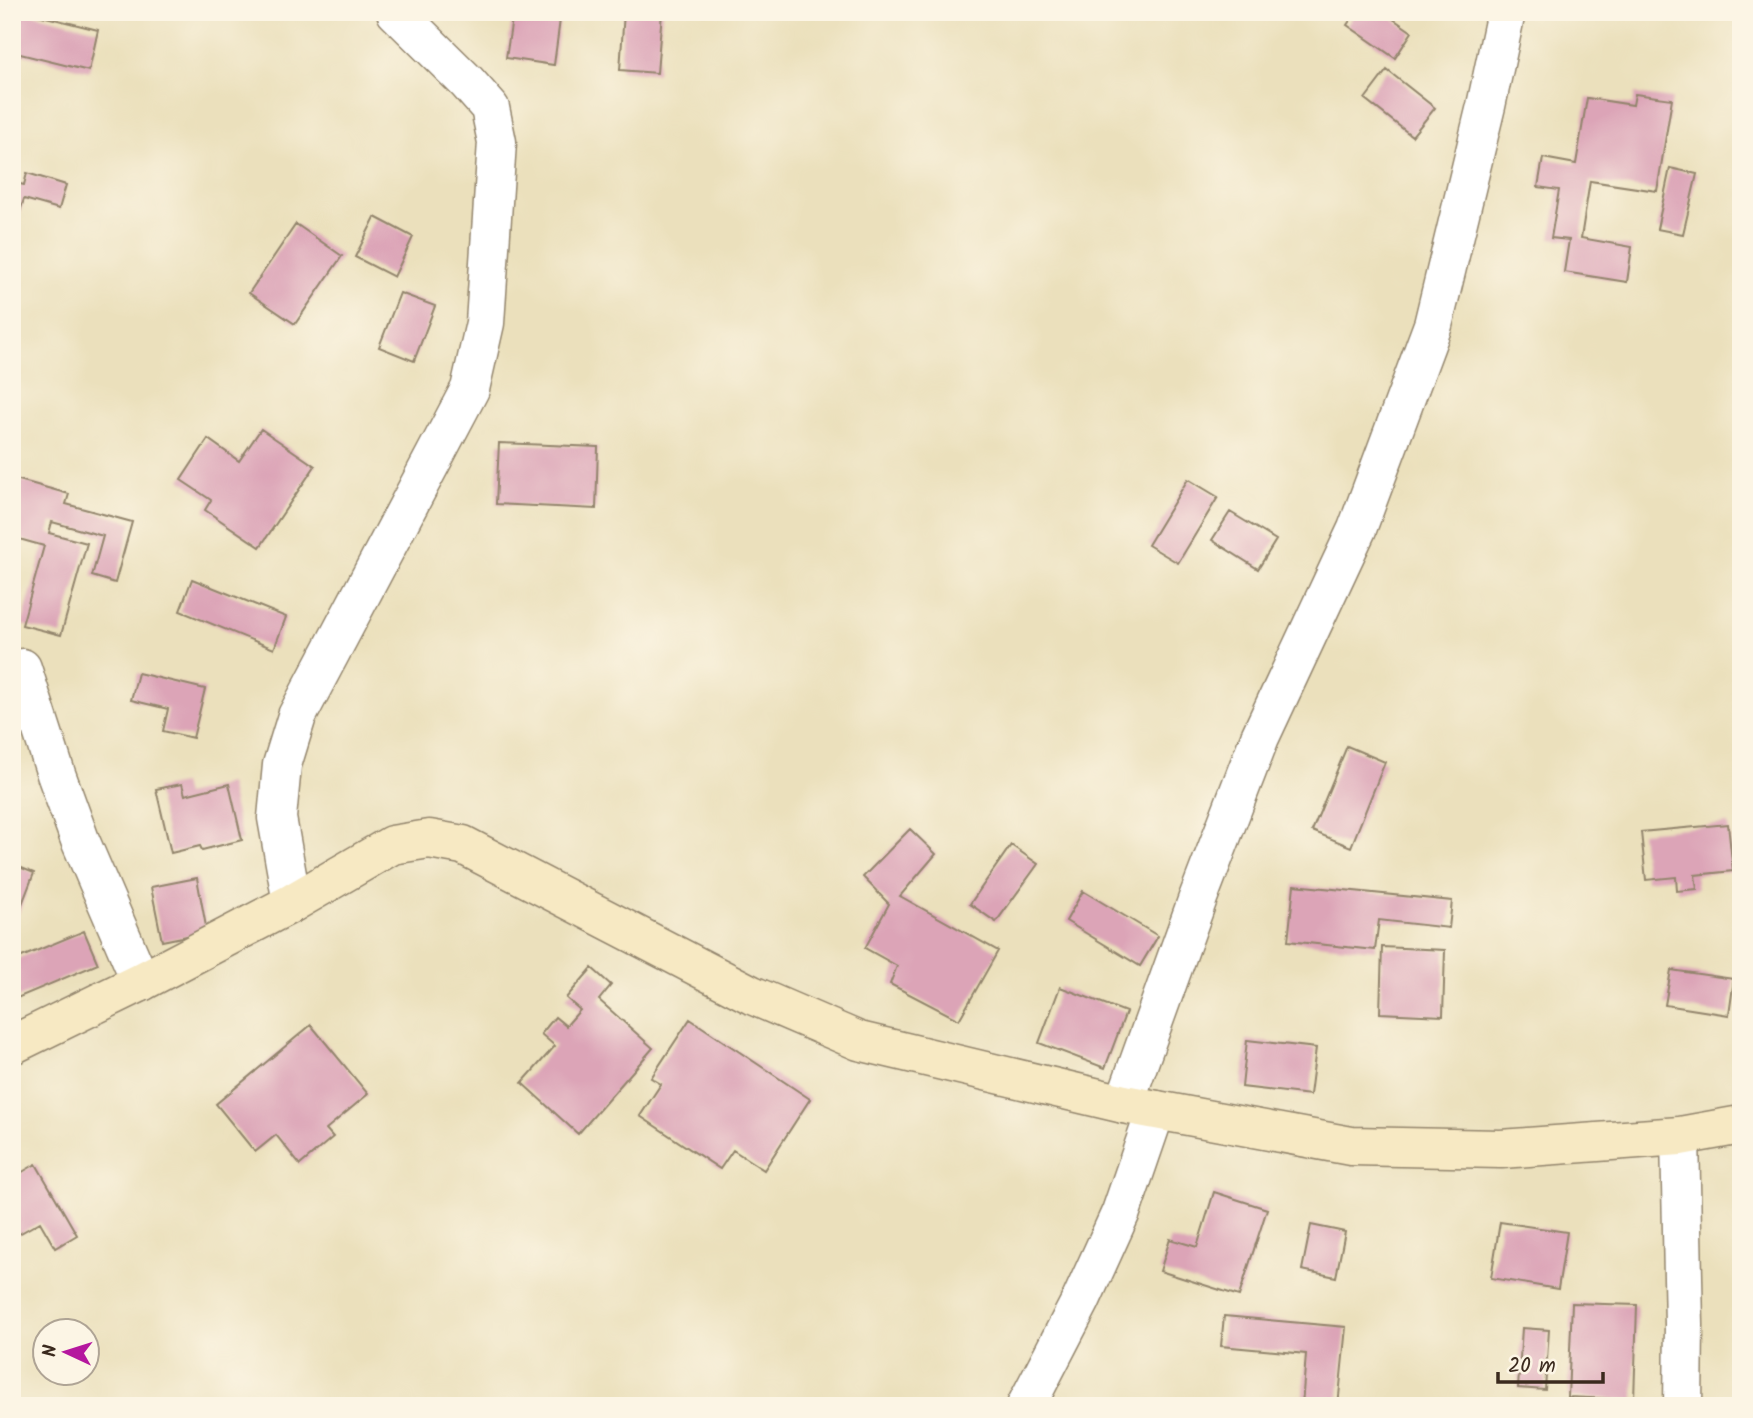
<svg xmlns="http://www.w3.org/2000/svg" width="1753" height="1418" font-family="Kalam,sans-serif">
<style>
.building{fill:#dca4b7}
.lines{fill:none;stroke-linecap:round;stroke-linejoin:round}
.street-casing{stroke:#93856d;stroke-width:41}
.secondary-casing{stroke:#93856d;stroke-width:41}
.street{stroke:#fff;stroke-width:38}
.secondary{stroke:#f7e9c3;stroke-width:38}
</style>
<rect width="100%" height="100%" fill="#fcf5e5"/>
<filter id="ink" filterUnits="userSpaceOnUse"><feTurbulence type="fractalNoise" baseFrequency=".0143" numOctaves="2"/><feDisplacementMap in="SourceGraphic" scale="14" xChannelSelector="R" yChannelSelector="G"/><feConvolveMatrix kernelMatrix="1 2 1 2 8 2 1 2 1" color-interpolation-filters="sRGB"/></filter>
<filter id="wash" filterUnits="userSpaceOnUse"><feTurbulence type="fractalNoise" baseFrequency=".00686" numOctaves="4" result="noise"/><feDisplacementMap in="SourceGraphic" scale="28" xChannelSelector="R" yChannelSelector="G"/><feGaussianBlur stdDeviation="1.57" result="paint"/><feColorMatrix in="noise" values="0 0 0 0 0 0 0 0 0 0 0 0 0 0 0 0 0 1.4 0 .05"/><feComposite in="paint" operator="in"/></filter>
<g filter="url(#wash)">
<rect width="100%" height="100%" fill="#ebe0bc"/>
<g id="blocks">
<path class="building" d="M12,12H26L98,30L89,71L12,52Z
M513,12H561L554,65L506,58Z
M624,12H662L657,73L620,70Z
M1356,12H1383L1412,32L1395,58L1347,25Z
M1387,70L1435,108L1412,136L1365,99Z
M1635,94L1672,99L1657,191L1590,181L1581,238L1632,247L1627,282L1564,272L1569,240L1551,238L1559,190L1538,187L1543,158L1576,164L1587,98L1633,105Z
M1670,168L1697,174L1683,234L1657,229Z
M27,173L66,185L59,209L24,199L12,237V182L24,185Z
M375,217L413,237L394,277L355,257Z
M296,224L342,256L295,324L249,293Z
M400,293L435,306L414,361L379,347Z
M261,429L315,466L260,547L205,510L211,500L181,480L208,439L239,461Z
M499,443L598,447L596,509L496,504Z
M12,478L69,494L66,504L132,522L115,583L92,576L103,536L52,522L49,533L87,543L61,635L22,625L44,546L12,537Z
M1188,479L1218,497L1178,563L1148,545Z
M1230,512L1276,540L1258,569L1212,540Z
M192,579L286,617L274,649L180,611Z
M138,673L205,689L193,738L163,731L168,709L131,700Z
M1347,746L1385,762L1351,847L1312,831Z
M182,784L185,795L229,784L242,840L202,850L200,846L171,853L156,789Z
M1728,824L1733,871L1695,875L1697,889L1677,891L1676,877L1646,880L1641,832Z
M910,829L936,854L900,896L998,951L959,1020L890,984L897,966L865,948L889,904L863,877Z
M1011,845L1038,864L996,922L970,904Z
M12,864L34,873L12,930Z
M197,878L207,932L162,941L151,887Z
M1294,885L1452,901L1449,928L1379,920L1375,950L1288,941Z
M1083,891L1158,936L1140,966L1066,921Z
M84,931L98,964L17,998L12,985V961Z
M1382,947L1445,950L1443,1016L1380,1013Z
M592,968L611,985L599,1000L653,1048L578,1134L522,1083L555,1046L541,1034L555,1017L566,1026L580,1010L566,998Z
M1671,970L1734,979L1729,1015L1665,1005Z
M1060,987L1126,1012L1105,1068L1039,1043Z
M690,1019L810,1099L764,1170L733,1150L720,1169L640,1116L661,1084L651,1078Z
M311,1025L368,1094L326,1129L333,1137L300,1165L276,1135L255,1152L216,1104Z
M1247,1040L1316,1048L1310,1095L1242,1087Z
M36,1164L77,1235L55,1248L40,1222L12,1238V1178Z
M1214,1192L1267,1209L1239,1296L1160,1271L1170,1239L1197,1247Z
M1500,1222L1567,1232L1558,1289L1491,1278Z
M1311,1225L1345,1232L1336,1277L1302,1270Z
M1572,1303L1637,1305L1634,1400L1568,1397Z
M1224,1316L1346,1327L1338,1406H1302L1306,1354L1221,1346Z
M1522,1328L1549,1330L1545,1390L1518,1388Z"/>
</g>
</g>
<g filter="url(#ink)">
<use href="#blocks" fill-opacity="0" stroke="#93856d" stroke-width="2"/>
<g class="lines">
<g class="street-casing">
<path id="street" d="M22,668L56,774L80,840L141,982
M292,903L277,818L282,765L297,716L470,389L485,323L497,142L490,108L467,82L396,12
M1124,1104L1198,898L1260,737L1357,529L1433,325L1486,106L1506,12
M1680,1136L1684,1325L1683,1406
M1026,1406L1081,1300L1121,1212L1156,1110"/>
</g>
<g class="secondary-casing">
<path id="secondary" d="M12,1045L141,982L292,903L392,845L429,839L463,845L752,995L859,1041L1124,1104L1351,1146L1501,1149L1680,1136L1741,1125"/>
</g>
<use href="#street" class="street"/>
<use href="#secondary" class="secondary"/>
</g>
</g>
<rect width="1753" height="1418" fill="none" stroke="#fcf5e5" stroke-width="42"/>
<g transform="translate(66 1352) rotate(274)"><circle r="33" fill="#fcf5e5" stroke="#afa495" stroke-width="2"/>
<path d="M0-5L12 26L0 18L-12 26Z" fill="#b5179e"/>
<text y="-10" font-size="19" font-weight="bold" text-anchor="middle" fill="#3b2a1e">N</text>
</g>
<path d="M1498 1372v10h105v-10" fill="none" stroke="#3b2a1e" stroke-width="3.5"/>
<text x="1508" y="1372" font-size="21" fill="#3b2a1e" stroke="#fcf5e5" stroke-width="5" paint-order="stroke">20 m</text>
</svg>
